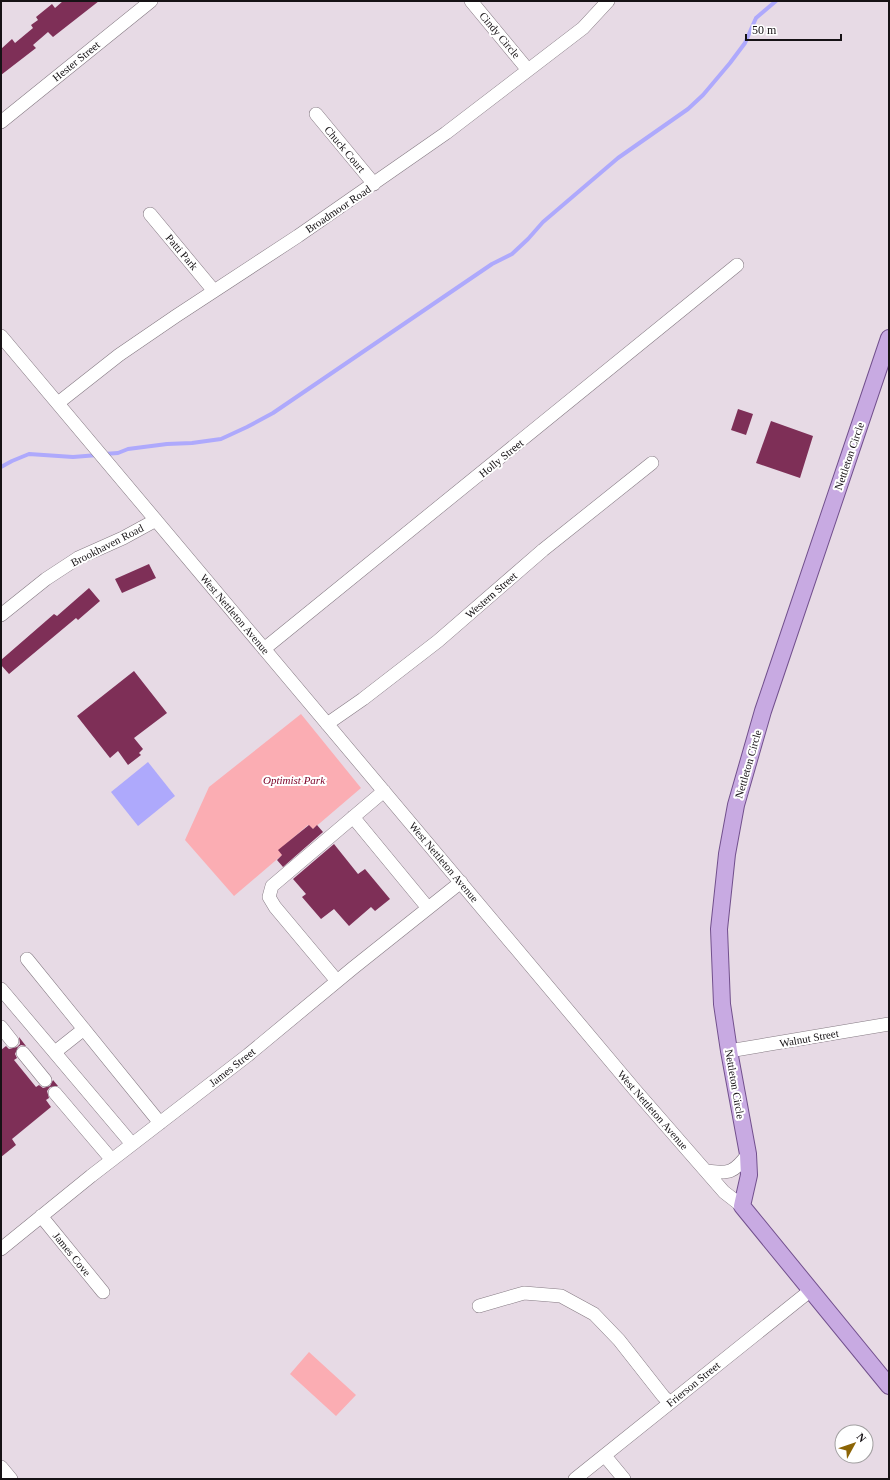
<svg xmlns="http://www.w3.org/2000/svg" width="890" height="1480" font-family="'Times New Roman',serif">
<style>
.green{fill:#fbadb3}
.water{fill:#aea9fc}
.lines{fill:none;stroke-linecap:round;stroke-linejoin:round}
.stream{stroke:#aea9fc;stroke-width:4}
.building{fill:#7e2f57}
.minor-casing{stroke:#857a83;stroke-width:14}
.major-casing{stroke:#72508d;stroke-width:18}
.minor{stroke:#fff;stroke-width:13}
.major{stroke:#c8aae2;stroke-width:16}
.labels{text-anchor:middle;dominant-baseline:central;stroke-width:4;stroke-linejoin:round;paint-order:stroke}
.street-label{font-size:11px;fill:#161215;stroke:#fff}
.park-label{font-size:11px;font-style:italic;fill:#7b0227;stroke:#fff}
</style>
<rect width="100%" height="100%" fill="#e7dae5"/>
<path class="green" d="M301,714L361,788L313,829L308,825L279,850L282,855L234,896L185,840L209,787Z
M309,1352L356,1395L336,1416L290,1374Z"/>
<path class="water" d="M148,762L175,796L138,826L111,792Z"/>
<g class="lines">
<path class="stream" d="M104,454L118,453L128,449L167,444L192,443L221,439L247,427L273,413L492,264L512,254L528,239L543,222L618,158L688,109L703,95L730,63L745,43L756,18L776,1
M1,467L12,461L29,454L73,457L98,455"/>
</g>
<path class="building" d="M63,1H99L53,37L48,32L33,45L36,48L1,75V49L12,39L15,43L33,28L31,25L38,20L36,17L52,4L55,8Z
M738,409L753,414L746,435L731,430Z
M771,421L813,436L800,478L756,463Z
M149,564L156,578L122,593L115,579Z
M89,588L100,601L78,620L76,618L9,674L1,665V660L54,614L57,616Z
M134,671L167,713L134,738L143,749L139,753L141,755L128,765L118,751L110,758L77,716Z
M309,825L313,829L317,825L323,832L283,867L277,860L282,855L278,850Z
M334,844L358,874L365,869L390,899L375,911L371,907L349,926L334,909L321,919L302,897L306,894L293,879Z
M19,1037L26,1046L21,1045L18,1047L15,1054L17,1058L14,1060L36,1087L39,1085L43,1088L50,1086L53,1080L58,1086L50,1087L47,1091L49,1098L46,1100L51,1107L12,1139L16,1145L1,1157V1050L6,1046L9,1049L17,1047L20,1044Z"/>
<g class="lines">
<g class="minor-casing">
<path id="minor" d="M471,1L528,70
M316,114L374,184
M1,122L151,1
M150,214L214,291
M1,336L635,1090L724,1192L742,1206
M58,403L119,355L176,316L298,236L446,133L583,28L608,1
M1,615L46,579L78,558L123,538L156,520
M264,649L737,265
M327,724L363,699L438,641L543,550L652,463
M353,817L428,908
M27,959L160,1123
M337,981L275,907L269,897L272,886L384,791
M1,989L132,1144
M1,1027L12,1041
M729,1051L889,1024
M55,1052L84,1029
M23,1053L45,1080
M55,1093L112,1160
M706,1171C729,1174 734,1173 748,1154
M41,1216L103,1292
M1,1249L91,1176L248,1055L353,968L461,882
M479,1306L524,1293L561,1296L594,1314L619,1340L663,1396L670,1403
M605,1456L624,1479
M1,1467L11,1479
M575,1479L811,1290"/>
</g>
<g class="major-casing">
<path id="major" d="M889,338L763,711L736,805L727,854L719,929L722,1004L729,1051L748,1154L749,1175L742,1206L889,1386"/>
</g>
<use href="#minor" class="minor"/>
<use href="#major" class="major"/>
</g>
<g class="labels">
<g class="street-label">
<text transform="translate(500 35) rotate(50)">Cindy Circle</text>
<text transform="translate(76 61) rotate(-39)">Hester Street</text>
<text transform="translate(345 149) rotate(50)">Chuck Court</text>
<text transform="translate(338 209) rotate(-34)">Broadmoor Road</text>
<text transform="translate(182 252) rotate(50)">Patti Park</text>
<text transform="translate(849 456) rotate(-71)">Nettleton Circle</text>
<text transform="translate(501 458) rotate(-39)">Holly Street</text>
<text transform="translate(107 545) rotate(-27)">Brookhaven Road</text>
<text transform="translate(491 595) rotate(-41)">Western Street</text>
<text transform="translate(235 614) rotate(50)">West Nettleton Avenue</text>
<text transform="translate(748 764) rotate(-74)">Nettleton Circle</text>
<text transform="translate(444 862) rotate(50)">West Nettleton Avenue</text>
<text transform="translate(809 1038) rotate(-10)">Walnut Street</text>
<text transform="translate(232 1067) rotate(-38)">James Street</text>
<text transform="translate(735 1084) rotate(80)">Nettleton Circle</text>
<text transform="translate(653 1110) rotate(49)">West Nettleton Avenue</text>
<text transform="translate(72 1254) rotate(51)">James Cove</text>
<text transform="translate(693 1384) rotate(-39)">Frierson Street</text>
</g>
<g class="park-label">
<text x="294" y="780">Optimist Park</text>
</g>
</g>
<rect width="890" height="1480" fill="none" stroke="#161215" stroke-width="4"/>
<g transform="translate(854 1444) rotate(50)"><circle r="19" fill="#ffffff" stroke="#a2a0a1"/>
<path d="M0-3L7 15L0 10L-7 15Z" fill="#8c6405"/>
<text y="-6" font-size="11" font-weight="bold" text-anchor="middle" fill="#161215">N</text>
</g>
<path d="M746 34v6h95v-6" fill="none" stroke="#161215" stroke-width="2"/>
<text x="752" y="34" font-size="12" fill="#161215" stroke="#ffffff" stroke-width="3" paint-order="stroke">50 m</text>
</svg>
